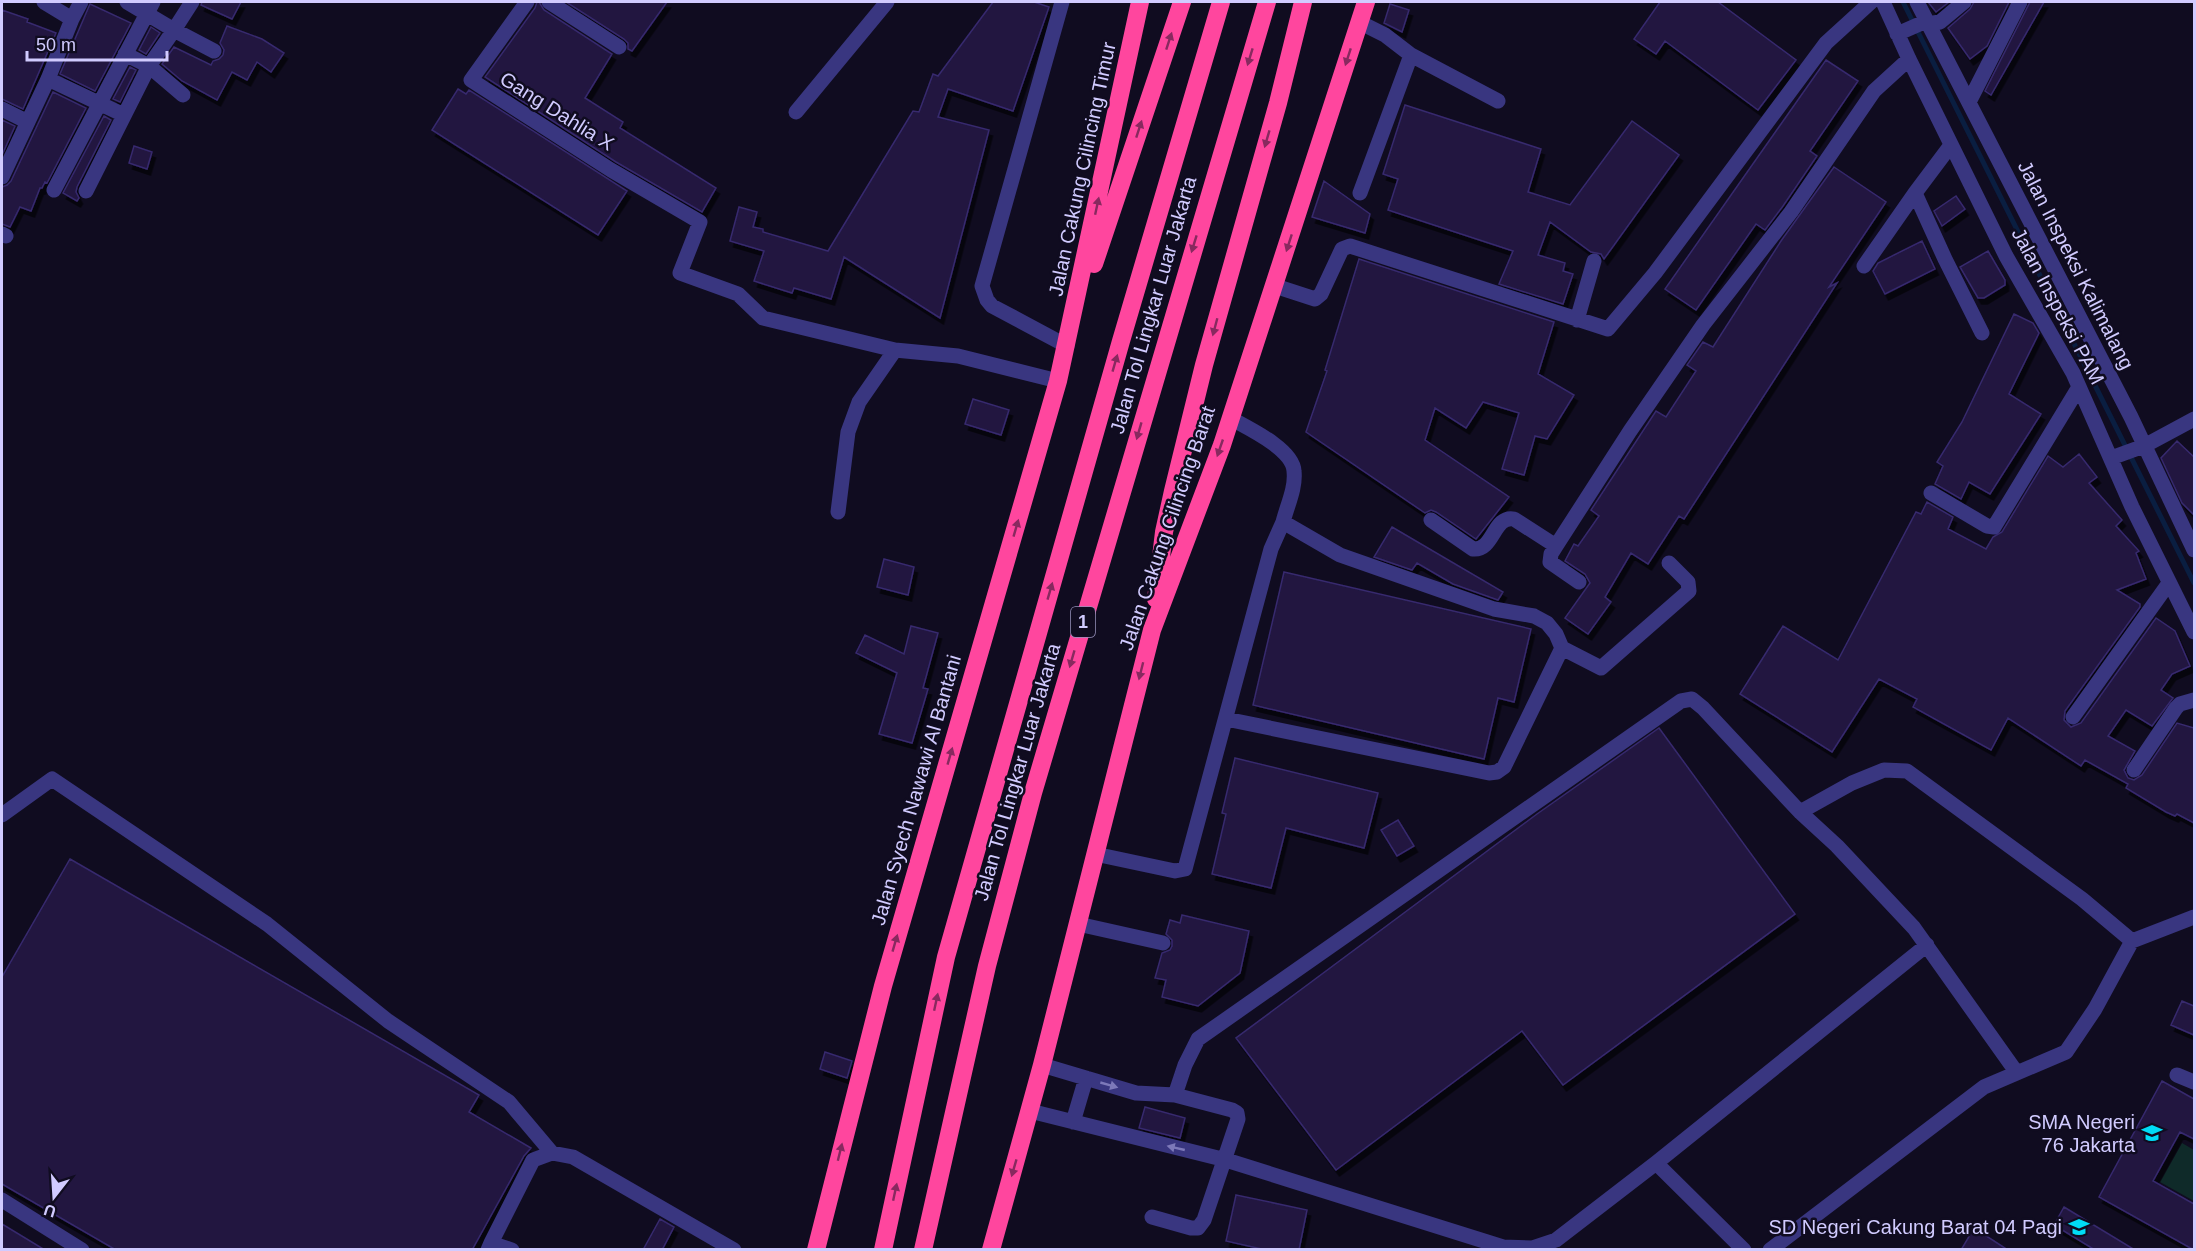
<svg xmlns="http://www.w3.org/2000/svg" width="2196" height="1251" font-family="Helvetica,sans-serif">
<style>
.green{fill:#0f2a29}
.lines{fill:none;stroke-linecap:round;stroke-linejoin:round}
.stream{stroke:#0a1e41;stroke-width:5}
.building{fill:#201841;stroke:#37296e;stroke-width:1.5;filter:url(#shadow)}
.minor{stroke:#393680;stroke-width:15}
.highway{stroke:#ff469e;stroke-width:18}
.oneway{fill:#88295f}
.oneway2{fill:#7d79b9}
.labels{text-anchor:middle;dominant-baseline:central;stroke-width:5;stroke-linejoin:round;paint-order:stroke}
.shield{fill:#100c20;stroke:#9792bc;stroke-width:1.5}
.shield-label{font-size:18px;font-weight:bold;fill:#d1cbff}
.street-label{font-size:20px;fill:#d1cbff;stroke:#100c20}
.poi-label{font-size:20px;fill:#d1cbff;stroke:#100c20;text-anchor:end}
</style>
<defs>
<filter id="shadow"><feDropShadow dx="3.5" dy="6" stdDeviation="0" flood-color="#0009"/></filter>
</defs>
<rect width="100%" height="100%" fill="#100c20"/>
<path class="green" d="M2182,1143L2194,1150V1201L2160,1182Z"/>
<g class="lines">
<path class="stream" d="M1903,2L2194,583"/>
</g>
<path class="building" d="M202,2H241L232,19L201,5Z
M537,2H539L544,10L612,54L585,98L623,122L620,128L716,188L702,212L616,162L485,77L535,8Z
M566,2H667L632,51L628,49V43L624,39Z
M993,2H1034L1049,7L1013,111L948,89L938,117L989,130L940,318L844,257L831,299L794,288L792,293L754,281L764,251L730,241L739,207L757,212L753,227L763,229V232L828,251L913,111L919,112L933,74L938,76Z
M1660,2H1718L1796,60L1758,110L1665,41L1656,54L1634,39Z
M1928,2H1949L1936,12Z
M1974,2H2009L1987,46L1970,59L1948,28L1970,9Z
M2030,2H2044L1991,95L1985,91Z
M90,4L131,23L95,91L60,74Z
M1390,4L1409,10L1402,32L1384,23Z
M2,10L28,19L27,22L56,33L23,109L2,99Z
M227,26L262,39L284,53L271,72L257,62L247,80L232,72L217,100L182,81L162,64L174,47L211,65L213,61L219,59L223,55L224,50L220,43Z
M151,27L160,33L146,54L139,50Z
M1826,60L1858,81L1810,151L1817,156L1783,206L1765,230L1756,224L1696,310L1665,289Z
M130,67L136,70L120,102L113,99Z
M458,89L466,94L469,90L627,191L598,235L432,130Z
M53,92L86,108L47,183L45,182L42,188H40L31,211L20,207L10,227L2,224V187L7,185L11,181Z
M1405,105L1541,149L1528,192L1570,205L1632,121L1679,155L1604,259L1601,254L1591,252L1550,222L1538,255L1565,263L1563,271L1573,274L1563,304L1499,284L1513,251L1388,210L1398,179L1383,174Z
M104,116L111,120L77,187L76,192L79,198L77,201L63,193Z
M2,120L15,126L2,155Z
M134,146L152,152L147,169L129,163Z
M1834,167L1886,202L1829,287L1837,283L1684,519L1679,516L1648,564L1631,553L1605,597L1611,602L1588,634L1565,618L1590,583L1585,574L1565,561L1574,544L1578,546L1599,516L1591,510L1656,411L1666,417L1696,371L1687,365L1703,342L1713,347L1781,241Z
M1324,181L1370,214L1365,233L1312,217Z
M1956,196L1965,209L1942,226L1934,211Z
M1922,241L1935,269L1885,294L1873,271L1878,263Z
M1988,251L2005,280V285L1984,298H1978L1960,267Z
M1359,259L1554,322L1538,374L1574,395L1547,439L1535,436L1524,475L1502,469L1519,413L1483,402L1466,428L1435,408L1425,440L1509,497L1476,539L1436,512L1431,510L1425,513L1306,432L1327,371L1325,370Z
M2014,314L2033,323L2039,333L2009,394L2041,414L1990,494L1969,482L1961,499L1935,484L1943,466L1937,462L1962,422Z
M973,399L1009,410L1001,435L965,424Z
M2177,441L2194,457V515L2182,503L2161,458Z
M2079,454L2097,477L2089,483L2122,520L2116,526L2139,551L2136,553L2146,579L2117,590L2140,604V607L2065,711L2064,720L2071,727L2081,723L2156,618L2175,631L2190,666L2172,674L2161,690L2173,698L2152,726L2126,710L2108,736L2135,751L2124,770L2128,778L2134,780L2142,775L2177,723L2194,728V823L2177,814L2175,816L2166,812L2126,788L2128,784L2085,760L2081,766L2008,718L1991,750L1913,707L1917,699L1879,679L1832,752L1740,694L1783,626L1838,660L1916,512L1921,514L1927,502L1953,517L1948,529L1986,549L1993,537L2002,532L2048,456L2063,467Z
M1392,527L1503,592L1498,600L1453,584L1417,563L1412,570L1374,557Z
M884,559L914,567L908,595L877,587Z
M1284,572L1531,629L1514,702L1498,698L1484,759L1253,705Z
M911,626L938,633L923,688L928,689L912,743L879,734L897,673L856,653L865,635L904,654Z
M1659,728L1795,914L1563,1085L1522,1031L1336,1170L1236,1038L1537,814Z
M1235,758L1378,793L1364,848L1286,828L1271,888L1212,874L1226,814L1222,813Z
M1398,820L1414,846L1397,856L1381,830Z
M70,859L479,1095L469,1112L531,1148L524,1156L472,1250H116L2,1184V977Z
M1182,915L1249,931L1240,973L1198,1006L1162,997L1166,980L1155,978L1162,953L1170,950L1172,946V940L1166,934L1170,920L1180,923Z
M2182,1001L2194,1006V1035L2171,1025Z
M825,1052L852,1061L847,1078L820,1069Z
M2162,1081L2194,1099V1139L2180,1132L2153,1181L2194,1204V1250L2099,1197Z
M1145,1107L1185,1118L1180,1138L1139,1128Z
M1236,1195L1307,1210L1299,1250H1266L1226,1241Z
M2064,1207L2092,1224L2135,1250H2095L2054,1225Z
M660,1219L674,1227L662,1250H643Z
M2,1224L45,1250H2Z
M1974,1228L2008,1250H1961Z"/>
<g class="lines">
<path class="minor" d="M44,2L72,19L81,2
M127,2L174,30L214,51
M527,2L471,80L611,170L700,222L680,273L738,294L763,318L895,350L958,356L1058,381
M549,2L619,47
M1062,2L982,286L987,300L992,306L1067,346
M1883,2L1909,59L2006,256L2073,373L2132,507L2194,632
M1917,2L2131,417L2194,550
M1359,22L1385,35L1411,55L1498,101
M1897,34L1922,23L1927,24L1940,22L1964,2
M125,54L149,66L183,95
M48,79L124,115
M1969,102L2020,2
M2,109L28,122
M796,112L887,2
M1951,145L1915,193L1945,259L1982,333
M2,177L48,79L72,19
M54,190L153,2
M86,191L149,66L174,30L192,2
M1360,193L1411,55
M2,234L6,236
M1864,266L1915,193
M1275,286L1315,299L1321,294L1342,249L1350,246L1608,329L1655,273L1826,43L1871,2
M1577,320L1594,261
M1230,418C1248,428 1293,449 1294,471C1296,488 1287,506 1283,522
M2111,458L2144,446L2194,419
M1931,493L1987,526L1994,527L2079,387
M838,512L848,432L859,402L895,350
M1431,520L1473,549C1494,551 1493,515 1514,519L1556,546
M1579,582L1550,562L1551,554L1556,546L1630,431L1703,325L1791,212L1874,91L1909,59
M2073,717L2169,583
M1226,719L1489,773L1497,772L1504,767L1562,648
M2134,770L2176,708L2180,704L2194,700
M1800,812L1852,783L1884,770L1907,771L2082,899L2132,941L2194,917
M2,815L52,779L267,924L388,1021L509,1102L552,1153
M1095,854L1175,871L1185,869L1271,549L1283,522L1340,555L1494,609L1534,616L1547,623L1556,634L1562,648L1601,668L1689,591L1688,582L1669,563
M1078,924L1163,943
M1042,1065L1136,1093L1175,1095L1232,1110L1237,1113L1238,1119L1204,1220L1198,1228H1191L1152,1217
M2177,1075L2194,1082
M1175,1095L1185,1065L1198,1039L1681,701L1692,699L1703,708L1800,812L1837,846L1914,928L2017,1073
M1030,1111L1226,1160L1503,1247L1532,1248L1556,1240L1656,1163L1927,945
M1073,1122L1086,1078
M1656,1163L1744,1250
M2,1200L82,1250
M491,1243L533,1160L552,1153L573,1157L734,1250
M488,1250L491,1243L512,1250
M1770,1250L1984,1087L2066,1052L2095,1009L2132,941"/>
<path class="highway" d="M1094,264L1182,2
M1156,599L1164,532L1173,491L1204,365L1278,103L1303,2
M816,1250L883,986L1058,381L1140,2
M883,1250L946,957L1121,341L1221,2
M923,1250L987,966L1033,793L1267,2
M991,1250L1042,1065L1152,630L1222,445L1366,2"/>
</g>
<defs><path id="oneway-solid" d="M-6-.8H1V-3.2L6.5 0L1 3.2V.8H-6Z" transform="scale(1.5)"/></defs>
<g class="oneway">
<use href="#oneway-solid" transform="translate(1169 41) rotate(-72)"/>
<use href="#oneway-solid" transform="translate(1250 57) rotate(107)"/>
<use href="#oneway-solid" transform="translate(1348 57) rotate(108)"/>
<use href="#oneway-solid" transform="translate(1139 129) rotate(-72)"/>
<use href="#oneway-solid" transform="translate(1267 139) rotate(106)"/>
<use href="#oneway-solid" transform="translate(1097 206) rotate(-78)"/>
<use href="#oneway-solid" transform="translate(1289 243) rotate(108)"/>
<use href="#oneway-solid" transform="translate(1194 244) rotate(107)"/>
<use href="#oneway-solid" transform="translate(1215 327) rotate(105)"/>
<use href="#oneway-solid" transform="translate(1115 363) rotate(-74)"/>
<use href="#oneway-solid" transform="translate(1139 431) rotate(106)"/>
<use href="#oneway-solid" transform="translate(1220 448) rotate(109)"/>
<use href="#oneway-solid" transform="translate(1016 528) rotate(-74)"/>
<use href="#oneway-solid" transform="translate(1050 591) rotate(-74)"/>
<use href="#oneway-solid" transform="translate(1072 659) rotate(106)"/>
<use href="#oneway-solid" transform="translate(1141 671) rotate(104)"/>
<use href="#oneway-solid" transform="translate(950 756) rotate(-74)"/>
<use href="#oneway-solid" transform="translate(895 943) rotate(-74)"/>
<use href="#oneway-solid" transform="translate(936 1002) rotate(-78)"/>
<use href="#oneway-solid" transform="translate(840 1152) rotate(-76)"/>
<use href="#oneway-solid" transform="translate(1014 1168) rotate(106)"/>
<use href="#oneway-solid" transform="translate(895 1192) rotate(-78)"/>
</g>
<g class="oneway2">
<use href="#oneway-solid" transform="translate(1109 1085) rotate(16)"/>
<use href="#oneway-solid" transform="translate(1176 1148) rotate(-167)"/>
</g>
<defs>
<g id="school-bare" transform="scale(1.62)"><path d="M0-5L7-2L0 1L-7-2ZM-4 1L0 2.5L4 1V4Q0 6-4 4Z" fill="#00dcf6" stroke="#100c20" stroke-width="2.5" paint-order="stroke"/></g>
</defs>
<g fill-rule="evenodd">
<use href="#school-bare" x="2152" y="1133"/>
<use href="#school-bare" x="2079" y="1227"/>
</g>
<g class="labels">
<rect class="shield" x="1071" y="607" width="24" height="30" rx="4.5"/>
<g class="shield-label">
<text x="1083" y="622">1</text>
</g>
<g class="street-label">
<text transform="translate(557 111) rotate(32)">Gang Dahlia X</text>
<text transform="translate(1082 169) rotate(-78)">Jalan Cakung Cilincing Timur</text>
<text transform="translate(2076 265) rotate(63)">Jalan Inspeksi Kalimalang</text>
<text transform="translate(1153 305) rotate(-74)">Jalan Tol Lingkar Luar Jakarta</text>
<text transform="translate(2058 306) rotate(62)">Jalan Inspeksi PAM</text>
<text transform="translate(1167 528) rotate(-71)">Jalan Cakung Cilincing Barat</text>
<text transform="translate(1017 772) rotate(-74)">Jalan Tol Lingkar Luar Jakarta</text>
<text transform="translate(916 790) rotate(-74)">Jalan Syech Nawawi Al Bantani</text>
</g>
<g class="poi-label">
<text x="2135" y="1122">SMA Negeri<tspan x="2135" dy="23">76 Jakarta</tspan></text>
<text x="2062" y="1227">SD Negeri Cakung Barat 04 Pagi</text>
</g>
</g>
<rect width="2196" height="1251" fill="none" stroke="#d1cbff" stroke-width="6"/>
<g transform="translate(54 1197) rotate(197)" stroke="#100c20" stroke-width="4.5" paint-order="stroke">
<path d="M0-4.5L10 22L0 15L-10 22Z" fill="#d1cbff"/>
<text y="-9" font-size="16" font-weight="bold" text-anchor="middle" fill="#d1cbff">U</text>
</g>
<path d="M27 51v9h140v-9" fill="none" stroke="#d1cbff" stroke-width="3"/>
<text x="36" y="51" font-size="18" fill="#d1cbff" stroke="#100c20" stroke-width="4.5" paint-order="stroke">50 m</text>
</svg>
